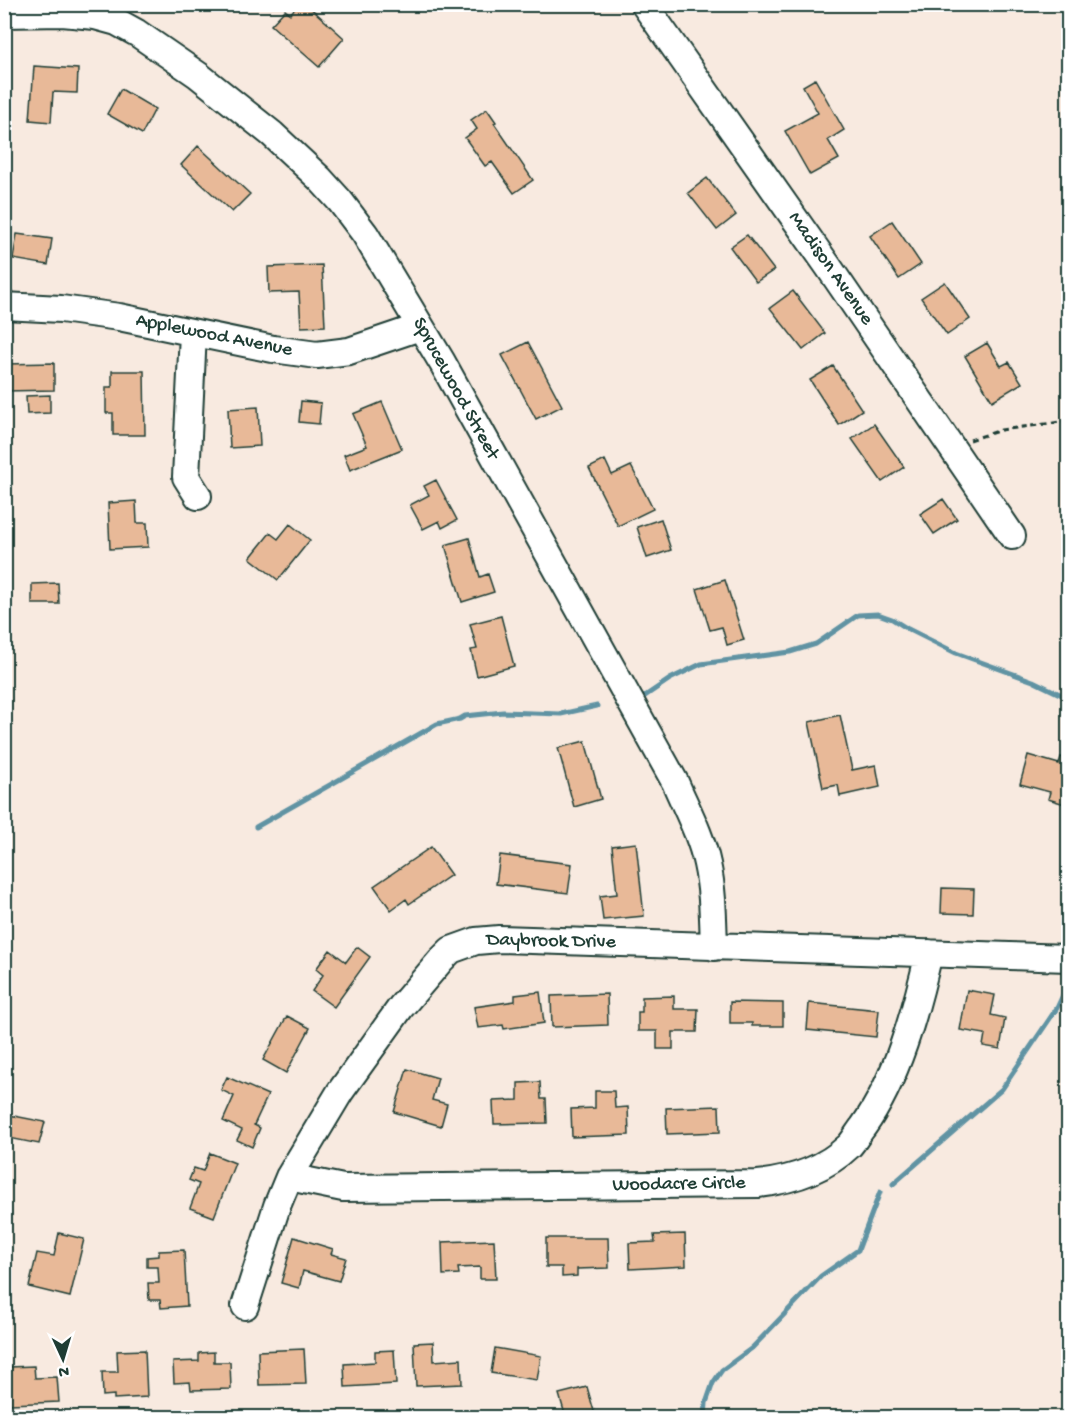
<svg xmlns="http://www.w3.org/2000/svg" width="1073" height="1422" font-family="'Gochi Hand',sans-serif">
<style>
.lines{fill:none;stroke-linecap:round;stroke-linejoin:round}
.stream{stroke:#6093a3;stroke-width:5}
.building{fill:#e8b998;stroke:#1f3d34;stroke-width:1.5}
.minor-casing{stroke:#1f3d34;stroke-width:30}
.path{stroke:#1f3d34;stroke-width:3;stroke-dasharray:6 4.5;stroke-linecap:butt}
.minor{stroke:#fff;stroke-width:26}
.labels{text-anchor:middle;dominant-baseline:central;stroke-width:4.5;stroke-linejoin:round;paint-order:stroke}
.street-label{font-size:20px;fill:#1f3d34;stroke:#fff}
</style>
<rect width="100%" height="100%" fill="#f8eae0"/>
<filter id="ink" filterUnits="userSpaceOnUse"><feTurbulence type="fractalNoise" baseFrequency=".0167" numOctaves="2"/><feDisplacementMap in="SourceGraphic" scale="12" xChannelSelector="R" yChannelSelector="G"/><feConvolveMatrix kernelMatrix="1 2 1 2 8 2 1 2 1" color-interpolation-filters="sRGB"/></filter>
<g filter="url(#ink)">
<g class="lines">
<path class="stream" d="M642,698L670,679L701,664L790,652L816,644L858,615L878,614L892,619L908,629L956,653L1033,681L1068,698
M256,827L437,724L460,719L465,716L503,712L561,714L597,706
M893,1184L1002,1089L1057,1008L1068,984
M705,1418L706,1403L713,1383L722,1370L752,1348L821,1276L858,1250L880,1192"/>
</g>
<path class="building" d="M299,4H306L344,38L319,67L271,25L285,10L290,14Z
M34,66L78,69L77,93L53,92L51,122L30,120Z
M4,68H8L10,91H4Z
M815,79L844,130L828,140L839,159L810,175L785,131L818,113L803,86Z
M121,89L155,109L142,134L107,114Z
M487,109L496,122L494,123L533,180L514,193L492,162L485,166L465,138L477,129L471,120Z
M198,146L250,194L232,212L181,165Z
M707,178L736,215L717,230L688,193Z
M892,221L921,264L899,279L870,236Z
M17,234L52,239L48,265L13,259Z
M747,235L774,270L756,282L730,247Z
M322,265L325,326L301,327L299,292L269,293L268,267Z
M945,282L970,319L947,335L921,298Z
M793,291L825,333L803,350L770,308Z
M528,342L562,406L536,419L502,355Z
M987,343L1001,366L1009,362L1022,383L992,401L965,356Z
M54,363V390L5,391V364Z
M833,366L862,410L839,425L810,380Z
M112,371H144L145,435H113V413H106V387H112Z
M50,395V413L27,414L26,396Z
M301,401L321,403L319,424L299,422Z
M382,402L402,449L350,470L344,455L367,446L353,414Z
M258,407L260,446L230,448L228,409Z
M874,424L904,467L882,482L852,439Z
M605,460L612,475L631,466L653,509L618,526L589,468Z
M436,480L457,520L442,528L439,521L423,529L410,505L429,495L424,486Z
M943,499L957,519L934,534L920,514Z
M136,501L137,523H147L148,547L110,549L108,503Z
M661,519L671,550L647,558L637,527Z
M290,524L310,540L278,580L250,558L270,533L278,539Z
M469,538L480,577L488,574L494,592L462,602L445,545Z
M725,580L744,640L727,645L722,627L710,630L697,589Z
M58,583L59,604H32V584Z
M501,616L514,666L477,676L471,650L477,649L470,624Z
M840,715L852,770L876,765L880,787L840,796L838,785L823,788L809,722Z
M585,741L601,799L574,807L558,748Z
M1028,755L1059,764L1061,757L1068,759V805L1048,799L1050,792L1020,784Z
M636,843L644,916L603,920L600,896L617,894L612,846Z
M431,847L451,875L409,904L406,899L391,910L374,886Z
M500,855L572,864L568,893L496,884Z
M942,888L974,889L973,914L941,913Z
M357,947L370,957L334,1007L312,991L323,975L316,969L330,950L346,962Z
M967,990L995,995L991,1015L1005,1018L1000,1049L983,1046L985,1034L960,1030Z
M540,992L544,1023L504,1029L503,1025L478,1028L474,1007L515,1001V995Z
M607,994L608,1025L552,1027L551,996Z
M674,996V1009H698L697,1032H673V1049H657V1031H638V1012H642V997Z
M730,1002L783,1003V1026H752V1023H730Z
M809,1003L879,1010L876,1037L807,1030Z
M287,1016L310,1028L286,1073L263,1060Z
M407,1069L438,1078L432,1100L447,1104L441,1126L394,1112Z
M227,1077L268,1095L254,1125L260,1128L252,1147L237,1140L242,1130L223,1121L234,1096L221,1090Z
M540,1082L541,1099H546L547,1123L494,1124L493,1101L518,1100V1083Z
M595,1091H614L615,1108L628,1107L629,1135L572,1137L571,1109L595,1108Z
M719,1106L720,1132L667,1134L666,1108Z
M4,1114L45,1122L39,1144L4,1137Z
M210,1153L235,1163L214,1217L190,1208L199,1184L189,1180L194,1168L203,1171Z
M59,1233L84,1239L70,1297L29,1287L37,1253L54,1256Z
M685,1234L686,1266L630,1269L629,1243L655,1242L654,1235Z
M294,1237L333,1249L331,1254L346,1258L339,1281L303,1271L299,1288L281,1283Z
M546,1238H608L609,1268L577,1269V1276L562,1277V1267H546Z
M494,1240L496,1279H480V1267L458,1268L459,1274L443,1275L442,1242Z
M184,1250L187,1306L161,1308L160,1300H149L148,1283H159L158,1267H147V1257L159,1256V1251Z
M433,1342L434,1361L461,1359L462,1384L416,1386L414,1343Z
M495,1348L541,1356L537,1380L491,1373Z
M304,1349L306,1384L259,1385L258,1351Z
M145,1350L147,1397L114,1399V1395L103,1396L102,1372H118L117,1351Z
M394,1350L396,1384L345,1387L344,1364L375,1362V1351Z
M214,1352V1362H230L231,1389L191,1390L190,1382L174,1383L173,1362L199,1361V1353Z
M34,1366L35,1378L57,1377L59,1402L10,1404L9,1367Z
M587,1387L596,1418H566L559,1394Z"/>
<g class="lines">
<g class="minor-casing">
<path id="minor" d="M644,4L828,266L1012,536
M4,14L62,13L95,16L117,22L137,33L198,75L272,134L320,179L340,201L365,234L442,362L675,782C686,808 701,835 707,864C713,891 713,919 714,947
M4,306L61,309L119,317L273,349L317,355L349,351L420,327
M193,333L186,477L198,496
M289,1177L343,1188L758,1184C792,1180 824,1170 849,1146C854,1141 858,1133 863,1127C897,1080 916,1010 929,953
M245,1306L277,1206L289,1177L340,1092L401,1007L441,960L451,950L476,941L499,939L1068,958"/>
</g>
<path class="path" d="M970,440L1001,430L1068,421"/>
<use href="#minor" class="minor"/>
</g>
</g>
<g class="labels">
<g class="street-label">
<text transform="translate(830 269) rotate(55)">Madison Avenue</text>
<text transform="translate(214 336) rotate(11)">Applewood Avenue</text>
<text transform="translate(455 389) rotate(61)">Sprucewood Street</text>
<text transform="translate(551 942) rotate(1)">Daybrook Drive</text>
<text transform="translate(679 1185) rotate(-1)">Woodacre Circle</text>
</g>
</g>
<rect width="1073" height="1422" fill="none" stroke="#fff" stroke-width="24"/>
<rect x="12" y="12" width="1049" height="1398" fill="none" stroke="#1f3d34" stroke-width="2" filter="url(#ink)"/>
<g transform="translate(63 1359) rotate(176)" stroke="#ffffff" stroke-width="4.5" paint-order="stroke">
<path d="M0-4.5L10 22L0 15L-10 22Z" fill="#1f3d34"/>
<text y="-9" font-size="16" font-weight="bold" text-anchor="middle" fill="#1f3d34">N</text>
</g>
</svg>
